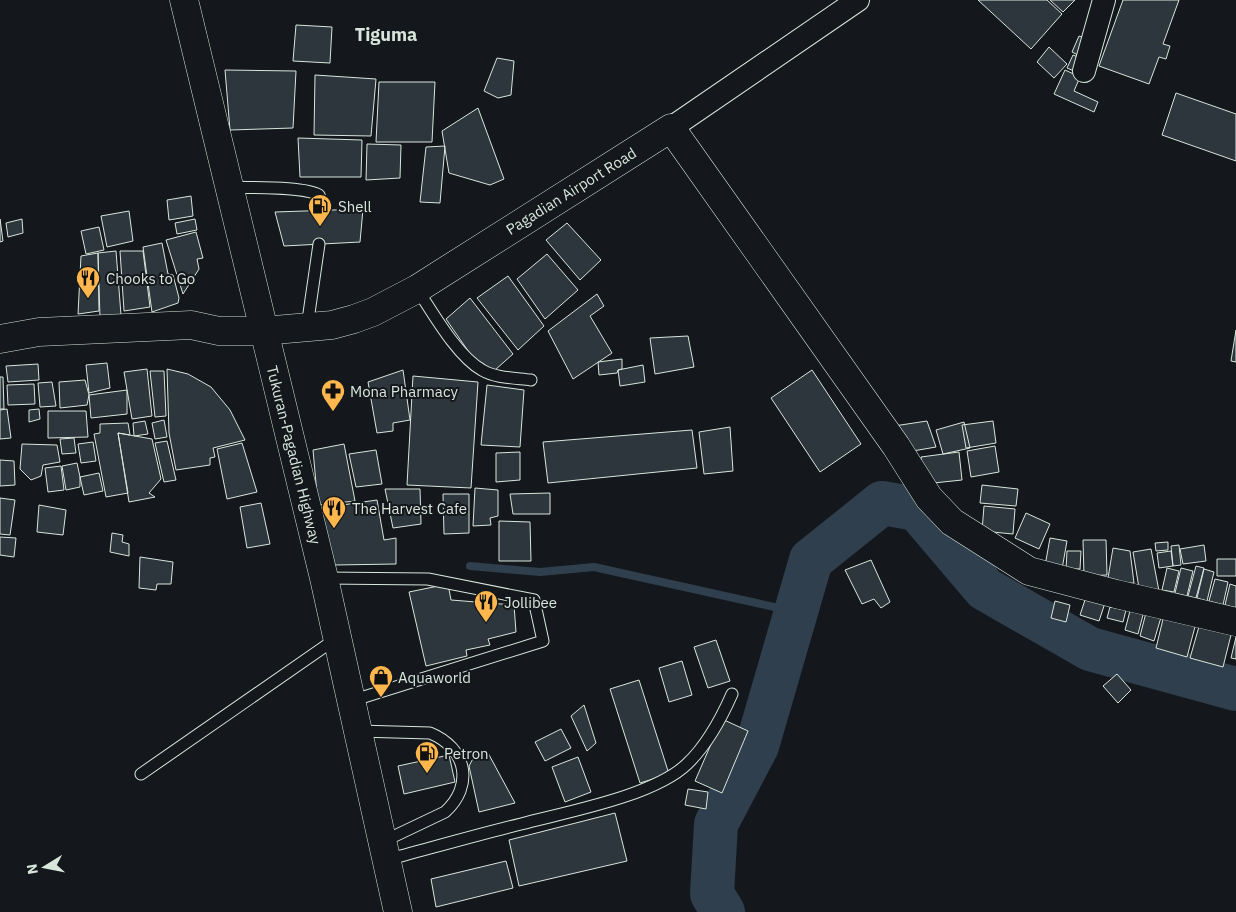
<svg xmlns="http://www.w3.org/2000/svg" width="1236" height="912" font-family="'IBM Plex Sans',sans-serif">
<style>
.lines{fill:none;stroke-linecap:round;stroke-linejoin:round}
.stream{stroke:#2f3f4d;stroke-width:8}
.river{stroke:#2f3f4d;stroke-width:44}
.building{fill:#2c363c;stroke:#d8e6dc}
.service-casing{stroke:#d8e6dc;stroke-width:13}
.minor-casing{stroke:#d8e6dc;stroke-width:24}
.tertiary-casing{stroke:#d8e6dc;stroke-width:29}
.trunk-casing{stroke:#d8e6dc;stroke-width:29}
.service{stroke:#14181c;stroke-width:11}
.minor{stroke:#14181c;stroke-width:22}
.tertiary{stroke:#14181c;stroke-width:28}
.trunk{stroke:#14181c;stroke-width:28}
.labels{text-anchor:middle;dominant-baseline:central;stroke-width:4;stroke-linejoin:round;paint-order:stroke}
.street-label{font-size:15px;fill:#d8e6dc;stroke:#14181c}
.poi-label{font-size:15px;fill:#d8e6dc;stroke:#14181c;text-anchor:start}
.quarter-label{font-size:18px;font-weight:bold;fill:#d8e6dc;stroke:#14181c}
</style>
<rect width="100%" height="100%" fill="#14181c"/>
<g class="lines">
<path class="stream" d="M470,566L540,572L594,567L797,612"/>
<path class="river" d="M723,912L712,894L716,824L757,746L811,560L882,503L917,509L985,589L1090,649L1236,689"/>
</g>
<path class="building" d="M978,0H1047L1062,14L1031,49Z
M1050,0H1075L1063,12Z
M1123,0H1179L1163,44L1170,46L1166,59L1159,57L1149,84L1099,66Z
M296,25L332,27L330,63L293,61Z
M1079,36L1087,39L1080,56L1072,52Z
M1049,47L1067,64L1054,78L1037,62Z
M1073,55L1080,58L1074,71L1067,68Z
M497,58L514,61L511,95L498,98L484,91Z
M225,70L296,71L293,128L230,130Z
M1065,70L1080,77L1074,91L1098,102L1094,112L1054,94Z
M315,75L376,79L371,136L314,135Z
M379,82H435L432,142H376Z
M1176,93L1236,114V161L1162,135Z
M478,108L504,179L490,185L449,173L442,131Z
M298,138L362,140L361,177H300Z
M367,144L401,145L400,178L366,180Z
M445,146L440,203L420,202L426,147Z
M191,196L193,216L169,220L167,200Z
M363,209L360,242L284,246L275,212Z
M129,211L133,241L107,247L101,216Z
M0,219L3,241L0,242Z
M22,219L23,233L8,237L6,223Z
M195,219L197,230L177,234L175,223Z
M567,223L601,260L580,280L546,240Z
M99,227L104,250L86,254L81,231Z
M196,232L203,258L197,259L199,269L183,294L166,240Z
M162,243L168,274L173,275L179,298L178,303L152,312L143,247Z
M116,251L121,315L100,318L98,253Z
M120,251H143L150,307L124,311Z
M98,253L99,311L78,314L81,256Z
M547,254L578,290L545,319L517,279Z
M508,276L544,326L518,350L477,298Z
M597,294L604,306L590,316L612,353L573,379L548,331Z
M470,298L513,354L495,370L486,368L473,358L446,319Z
M1236,330V362L1231,361Z
M688,336L694,367L655,374L650,338Z
M622,359V369L618,370L617,373L599,375L598,362Z
M107,363L110,388L89,393L86,365Z
M38,364L39,380L8,382L6,366Z
M643,365L645,382L620,386L618,370Z
M147,369L152,416L132,419L124,372Z
M167,369L188,374L211,387L230,410L245,440L213,448L215,457L210,458V465L176,470L169,433Z
M403,370L410,420L393,423V431L377,433L368,382Z
M812,370L861,444L820,472L771,398Z
M150,371H164L166,416L155,417Z
M413,376L478,382L471,488L407,485Z
M0,377H3L4,409H0Z
M85,380L89,395L87,405L60,408L59,382Z
M52,382L56,406L40,407L38,383Z
M34,384L35,404L8,405L7,385Z
M487,385L524,390L520,447L481,445Z
M127,390V414L91,418L89,395Z
M7,409L11,438L0,439V410Z
M39,409L40,419L29,422V410Z
M48,411H86L88,437L48,438Z
M164,420L167,437L155,439L152,423Z
M145,421L148,434L134,436L133,423Z
M927,421L936,447L907,452L894,426Z
M993,421L996,443L966,448L962,425Z
M964,422L970,448L943,454L936,430Z
M128,423L130,435L118,433L128,493L106,497L94,434L100,433V424Z
M730,427L733,471L704,474L699,432Z
M692,430L697,468L548,483L543,442Z
M118,433L152,439L161,479L149,493L155,497L129,502Z
M74,438L76,453L62,454L60,439Z
M167,441L176,480L164,482L155,443Z
M93,442L96,461L81,463L78,444Z
M242,443L257,492L227,499L217,449Z
M22,444L57,445L60,462L43,465L41,476L31,480L20,469Z
M344,444L355,501L318,505L313,450Z
M995,446L999,472L971,477L967,451Z
M376,450L382,484L356,487L349,454Z
M520,452V480L496,482V453Z
M959,452L962,480L924,484L921,457Z
M0,460L14,461L15,485L0,486Z
M77,463L80,477V487L66,490L62,466Z
M61,466L64,490L48,492L45,468Z
M99,473L103,491L84,495L80,477Z
M982,485L1018,489L1016,506L980,503Z
M475,488L498,490V516L490,518L491,525L473,526Z
M385,489H420L421,524L393,528Z
M550,493V514H513L510,494Z
M443,494H469V533L444,534Z
M0,498L15,500L10,535L0,534Z
M377,500L384,540L396,538V564L334,565L321,508Z
M261,503L270,544L247,548L240,507Z
M39,505L66,510L63,535L37,532Z
M984,506L1015,509L1013,534L982,531Z
M1026,513L1050,524L1039,549L1015,538Z
M499,521L530,522L531,561H499Z
M112,533L123,535L122,542L129,544V556L110,552Z
M0,537L16,538L14,557L0,555Z
M1050,538L1067,541L1062,569L1045,566Z
M1083,540H1106L1107,575L1084,576Z
M1168,542V550L1156,551L1155,543Z
M1179,545L1181,565L1173,566L1171,546Z
M1204,545L1206,561L1183,564L1180,549Z
M1113,548L1130,551L1134,583L1107,584Z
M1151,549L1159,591L1140,594L1133,552Z
M1067,551H1081L1080,569H1066Z
M1171,551L1173,566L1159,568L1157,553Z
M140,557L173,562L171,584H157L156,590L139,588Z
M1217,559H1236V576H1217Z
M871,560L890,602L881,608L874,599L862,604L845,570Z
M1196,566L1204,568L1196,598L1188,596Z
M1167,568L1179,571L1174,592L1162,590Z
M1181,568L1193,571L1187,596L1175,593Z
M1204,569L1214,572L1207,601L1197,598Z
M1215,579L1228,582L1223,605L1209,601Z
M448,584L451,600L514,605L516,632L488,639L490,645L466,650L467,656L426,666L409,592Z
M1230,584L1236,586V608L1225,605Z
M1087,594L1106,600L1099,621L1080,615Z
M1055,601L1070,605L1066,622L1051,618Z
M1110,607L1126,610L1123,622L1107,618Z
M1131,607L1144,611L1138,634L1125,630Z
M1147,609L1162,614L1154,641L1140,636Z
M1164,615L1196,623L1187,657L1156,648Z
M1200,623L1232,631L1223,667L1190,658Z
M1236,637V659L1231,658Z
M716,640L730,681L708,688L694,647Z
M682,661L692,695L669,702L659,668Z
M1117,674L1131,690L1118,703L1103,686Z
M639,680L669,774L640,783L610,689Z
M584,705L596,743L587,751L571,716Z
M722,719L748,731L722,793L695,781Z
M561,729L571,748L545,761L535,742Z
M487,751L515,803L479,812L469,766L476,753Z
M449,755L455,782L404,794L398,766Z
M578,757L591,792L565,802L552,767Z
M688,789L708,792L706,809L685,805Z
M615,813L627,861L519,886L509,840Z
M506,861L513,888L436,907L431,879Z"/>
<g class="lines">
<g class="service-casing">
<path id="service" d="M229,187C250,188 304,186 319,195L323,210
M417,289C433,313 457,356 482,370C495,378 515,378 531,380
M307,327L319,244
M324,578L428,579L534,600L543,641L351,701
M358,731L430,733C467,748 474,786 445,812L382,842
M141,774L337,638
M386,860C431,848 476,835 521,824C566,812 654,796 687,764C707,745 721,719 732,694"/>
</g>
<g class="minor-casing">
<path id="minor" d="M1084,71L1104,0
M671,128L858,0"/>
</g>
<g class="tertiary-casing">
<path id="tertiary" d="M0,339L39,332L191,325L219,331H263L332,325L354,319L373,312L417,289L671,128L896,446L929,498L952,522L1029,571L1116,594L1236,622"/>
</g>
<g class="trunk-casing">
<path id="trunk" d="M184,0L324,578L398,912"/>
</g>
<use href="#service" class="service"/>
<use href="#minor" class="minor"/>
<use href="#tertiary" class="tertiary"/>
<use href="#trunk" class="trunk"/>
</g>
<defs>
<g id="fuel-pin" transform="scale(1.25)"><path d="M0 17L-7.5 6A9.5 9.5 0 1 1 7.5 6Z" fill="#ffb74d" stroke="#14181c"/><path d="M-5.5-6h7V0h2V4h1.3V-2.5L3-4.5l.8-.8L6-3V5H2.5V1h-1V6h-7ZM-4.2-4.7v3.2H.2V-4.7Z" fill="#111"/></g>
<g id="restaurant-pin" transform="scale(1.25)"><path d="M0 17L-7.5 6A9.5 9.5 0 1 1 7.5 6Z" fill="#ffb74d" stroke="#14181c"/><path d="M-5-6h1v4h1v-4h1v4h1v-4h1v5L-1.5 .5V6h-2V.5L-5-1ZM5-6V6H3V1.5H1.5Q1.5-4 5-6Z" fill="#111"/></g>
<g id="pharmacy-pin" transform="scale(1.25)"><path d="M0 17L-7.5 6A9.5 9.5 0 1 1 7.5 6Z" fill="#ffb74d" stroke="#14181c"/><path d="M-2-6h4v4h4v4h-4v4h-4v-4h-4v-4h4Z" fill="#111"/></g>
<g id="shop-pin" transform="scale(1.25)"><path d="M0 17L-7.5 6A9.5 9.5 0 1 1 7.5 6Z" fill="#ffb74d" stroke="#14181c"/><path d="M-5-2.5h2.3a2.7 3.5 0 0 1 5.4 0H5L5.5 6h-11ZM-1.5-2.5h3a1.5 2.3 0 0 0-3 0Z" fill="#111"/></g>
</defs>
<g fill-rule="evenodd">
<use href="#fuel-pin" x="320" y="206"/>
<use href="#restaurant-pin" x="88" y="278"/>
<use href="#pharmacy-pin" x="333" y="391"/>
<use href="#restaurant-pin" x="334" y="508"/>
<use href="#restaurant-pin" x="486" y="602"/>
<use href="#shop-pin" x="381" y="677"/>
<use href="#fuel-pin" x="427" y="753"/>
</g>
<g class="labels">
<g class="street-label">
<text transform="translate(571 191) rotate(-32)">Pagadian Airport Road</text>
<text transform="translate(294 455) rotate(76)">Tukuran-Pagadian Highway</text>
</g>
<g class="poi-label">
<text x="338" y="206">Shell</text>
<text x="106" y="278">Chooks to Go</text>
<text x="350" y="391">Mona Pharmacy</text>
<text x="352" y="508">The Harvest Cafe</text>
<text x="504" y="602">Jollibee</text>
<text x="398" y="677">Aquaworld</text>
<text x="444" y="753">Petron</text>
</g>
<g class="quarter-label">
<text x="386" y="34">Tiguma</text>
</g>
</g>
<g transform="translate(45 867) rotate(260)" stroke="#14181c" stroke-width="4" paint-order="stroke">
<path d="M0-4L9 19L0 12L-9 19Z" fill="#d8e6dc"/>
<text y="-8" font-size="14" font-weight="bold" text-anchor="middle" fill="#d8e6dc">N</text>
</g>
</svg>
